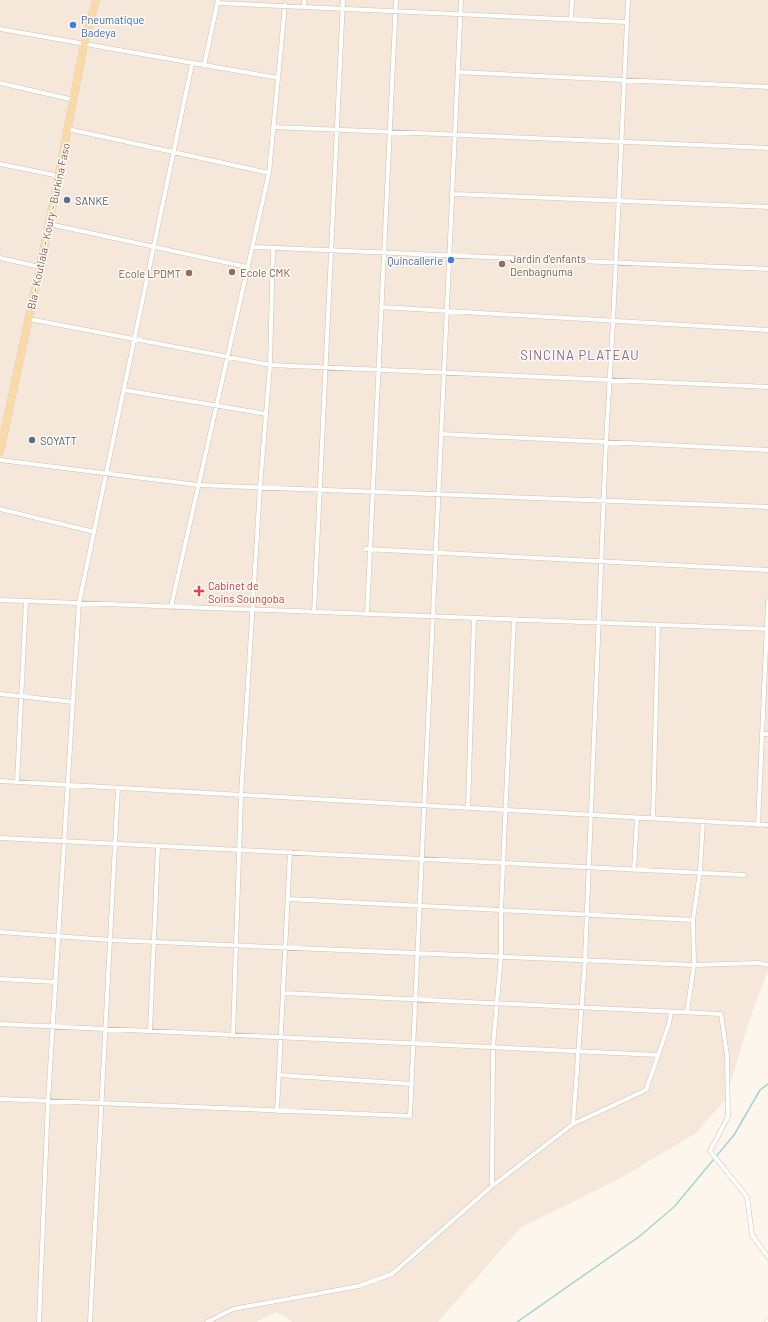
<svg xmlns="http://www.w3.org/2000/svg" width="768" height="1322" font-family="Barlow,sans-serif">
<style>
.residential{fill:#f5e8da}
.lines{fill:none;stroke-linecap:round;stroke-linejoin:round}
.stream{stroke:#a5d3da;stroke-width:1.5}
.minor-casing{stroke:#d1beb0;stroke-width:5}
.primary-casing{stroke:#dad1cd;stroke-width:8}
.minor{stroke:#fff;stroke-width:4}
.primary{stroke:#fbd9a5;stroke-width:7}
.shop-dot{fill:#3f7fe0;stroke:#fffaf3;stroke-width:1.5}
.service-dot{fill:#5c6f8a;stroke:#fffaf3;stroke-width:1.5}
.education-dot{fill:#8d6e63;stroke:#fffaf3;stroke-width:1.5}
.health-dot{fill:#e0444e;stroke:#fffaf3;stroke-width:1.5}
.labels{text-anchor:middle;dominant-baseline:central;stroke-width:3;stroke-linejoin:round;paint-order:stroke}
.shop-label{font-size:11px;fill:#366cbe;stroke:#fffaf3;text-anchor:start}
.service-label{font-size:11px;fill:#4e5e75;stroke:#fffaf3;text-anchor:start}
.street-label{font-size:11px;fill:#7a5c4d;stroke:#fffaf3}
.education-label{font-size:11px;fill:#785e54;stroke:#fffaf3;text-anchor:start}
.health-label{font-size:11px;fill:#be3a42;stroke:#fffaf3;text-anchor:start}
.quarter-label{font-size:13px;letter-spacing:1px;fill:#846695;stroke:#fffaf3}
</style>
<rect width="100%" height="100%" fill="#fdf6ec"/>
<path class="residential" d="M0,0H768V971L752,1012L725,1100L696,1133L619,1179L520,1228L438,1322H293L276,1312L256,1322H0Z"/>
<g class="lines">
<path class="stream" d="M517,1322L640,1236L674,1207L734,1135L760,1090L768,1084"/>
<g class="minor-casing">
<path id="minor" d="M304,0V6
M217,3L626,22
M571,19L572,0
M0,29L278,78
M204,66L218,0
M458,72L768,87
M0,83L74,100
M273,127L768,148
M68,129L269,173
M0,164L59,176
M453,194L768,207
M49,224L247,267
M252,247L768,269
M0,258L40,267
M381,307L768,330
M29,319L270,365L768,387
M124,390L266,414
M441,434L768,450
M0,460L198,485L768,507
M0,509L94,532
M365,549L768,570
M0,600L768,629
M171,607L269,173L285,5
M314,612L343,0
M367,614L396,0
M0,694L73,702
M762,734H768
M0,781L768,825
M17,782L26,601
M468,808L474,618
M653,818L658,625
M758,825L768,602
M0,838L744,875
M634,870L637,818
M288,899L693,920
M0,932L110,940L694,965L758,963L768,965
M0,979L56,982
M283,993L721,1014L727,1055L728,1117L710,1151L747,1197L752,1235L768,1257
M687,1012L694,965L693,920L700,872L703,821
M0,1024L658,1055
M150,1031L158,846
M233,1035L241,795L260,487L270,365L273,248
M279,1075L412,1084
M0,1099L410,1116L461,0
M277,1111L290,852
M573,1124L585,960L606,442L613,322L628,0
M492,1186L493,1047L501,956V910L514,620
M39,1322L48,1101L79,603L192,64
M90,1322L118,788
M207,1322L233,1309L359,1286L392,1274L492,1186L573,1124L646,1090L669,1024L671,1012
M767,1322L768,1320"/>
</g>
<g class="primary-casing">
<path id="primary" d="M0,452L49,224L84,45L96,0"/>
</g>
<use href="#minor" class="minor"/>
<use href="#primary" class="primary"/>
</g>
<g class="shop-dot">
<circle cx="73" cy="25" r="4"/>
<circle cx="451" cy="260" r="4"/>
</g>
<g class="service-dot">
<circle cx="67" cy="200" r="4"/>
<circle cx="32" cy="440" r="4"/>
</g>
<g class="education-dot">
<circle cx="502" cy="264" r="4"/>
<circle cx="232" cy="272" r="4"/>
<circle cx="189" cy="273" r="4"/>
</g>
<path class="health-dot" d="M197 585h4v4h4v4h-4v4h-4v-4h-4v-4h4z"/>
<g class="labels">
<g class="shop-label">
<text x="81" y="19">Pneumatique<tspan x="81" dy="13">Badeya</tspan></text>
<text x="443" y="260" text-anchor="end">Quincallerie</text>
</g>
<g class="service-label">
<text x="75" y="200">SANKE</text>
<text x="40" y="440">SOYATT</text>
</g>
<g class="street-label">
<text transform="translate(48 226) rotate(-78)">Bla - Koutiala - Koury - Burkina Faso</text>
</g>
<g class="education-label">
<text x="510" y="258">Jardin d'enfants<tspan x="510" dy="13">Denbagnuma</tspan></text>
<text x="240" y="272">Ecole CMK</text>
<text x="181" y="273" text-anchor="end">Ecole LPDMT</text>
</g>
<g class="health-label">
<text x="208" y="585">Cabinet de<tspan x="208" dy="13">Soins Soungoba</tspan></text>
</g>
<g class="quarter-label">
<text x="580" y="355">SINCINA PLATEAU</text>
</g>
</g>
</svg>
